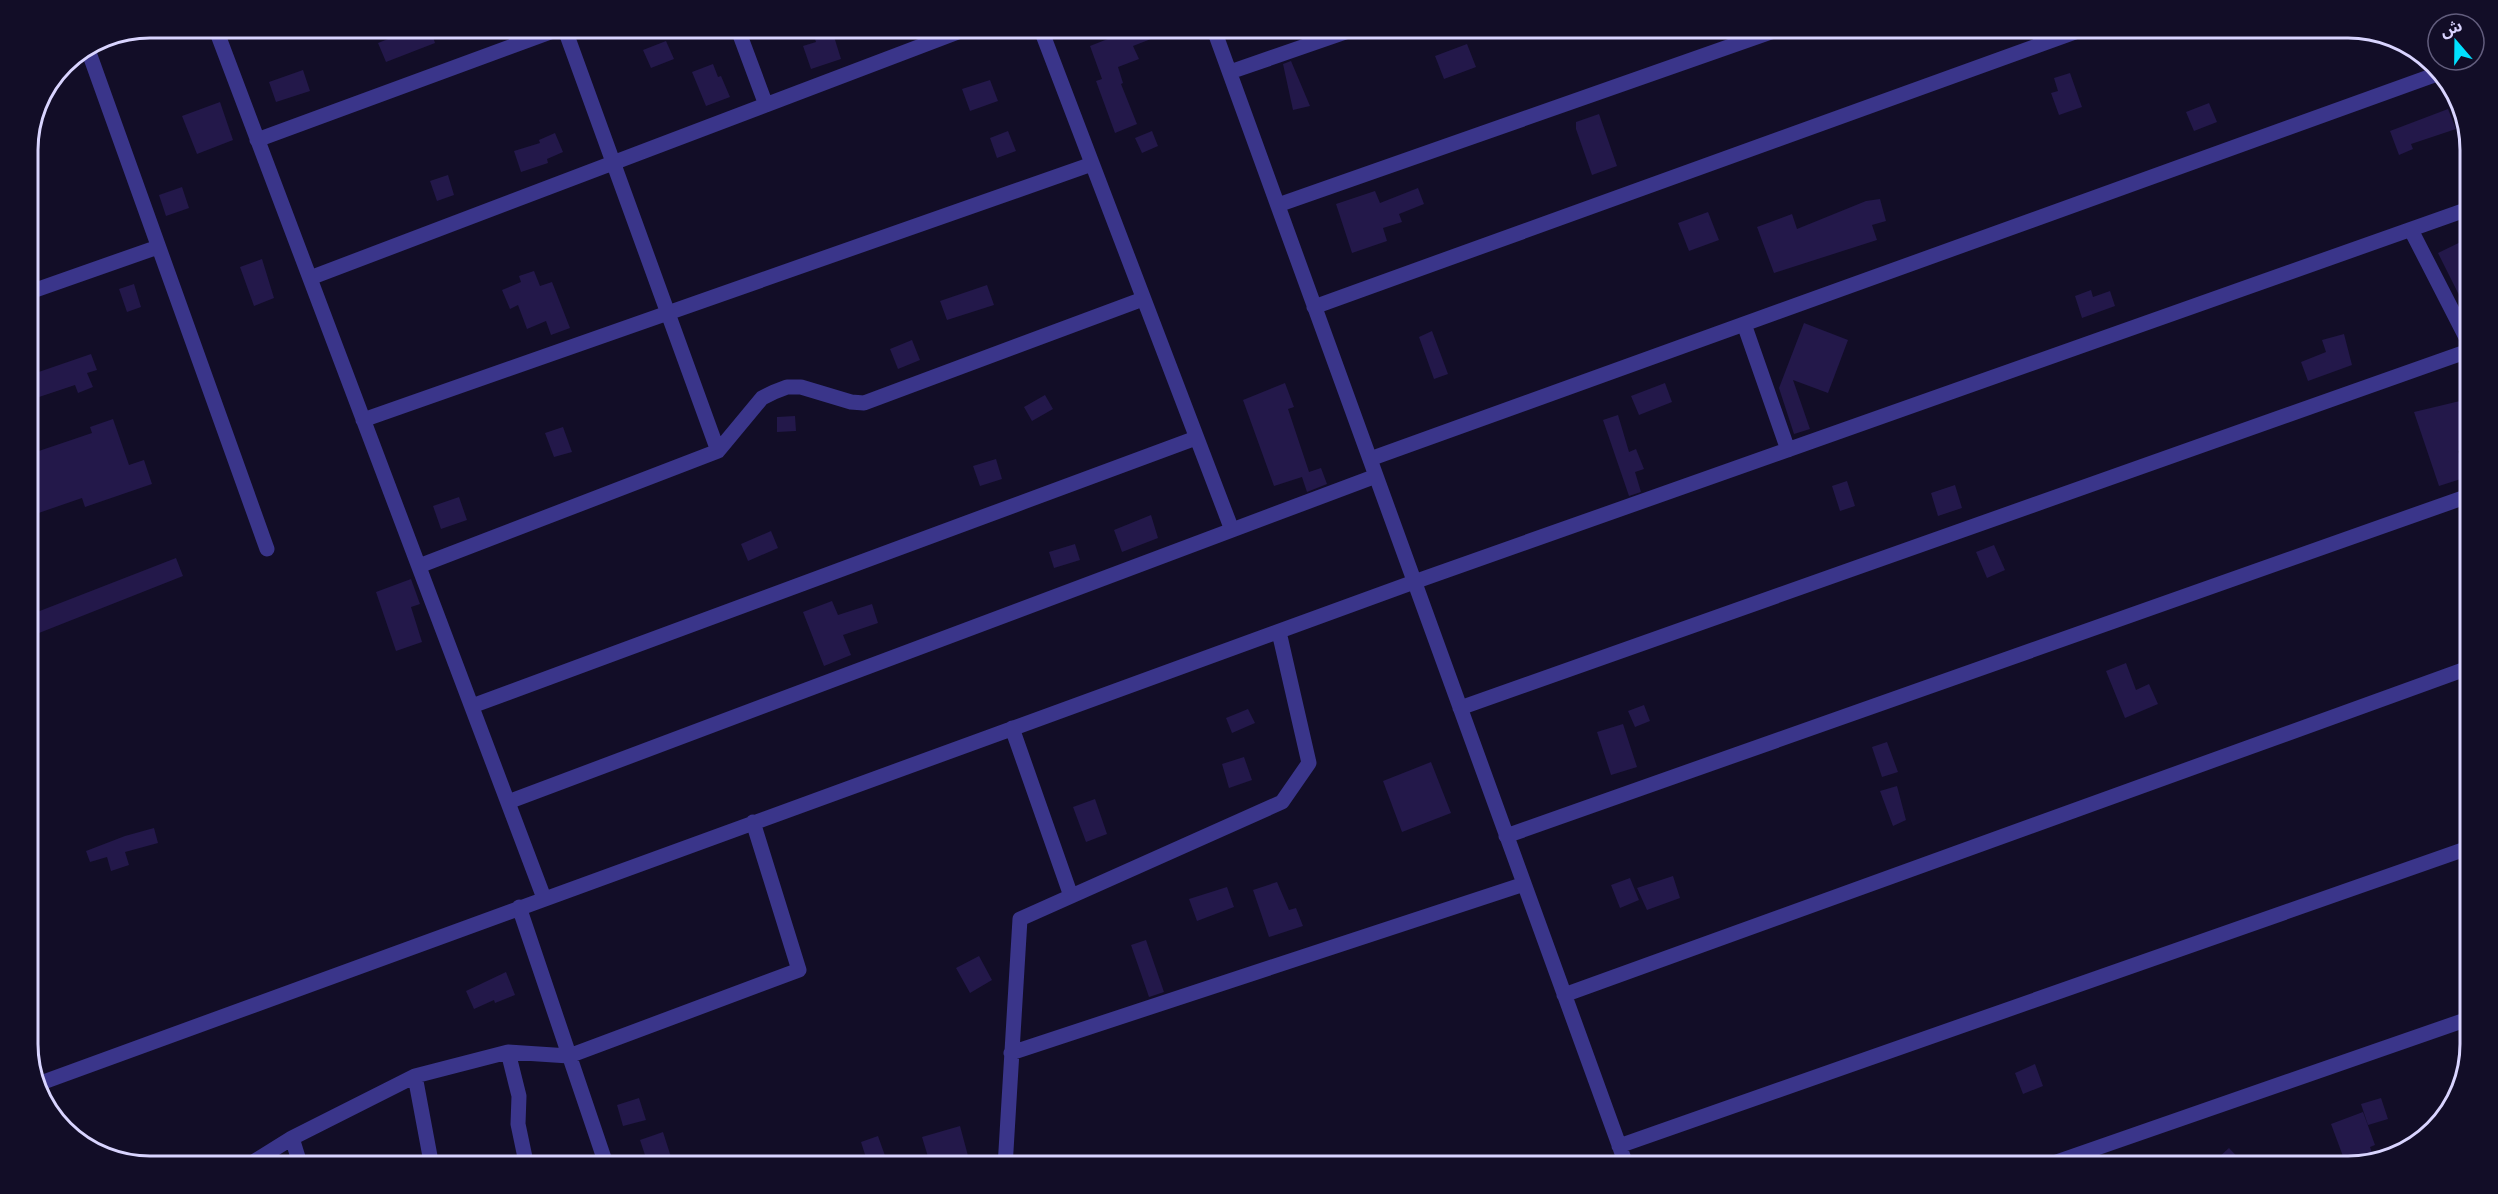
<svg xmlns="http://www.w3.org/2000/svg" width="2498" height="1194" font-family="'Archivo Narrow','Noto Sans Arabic',sans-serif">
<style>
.building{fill:#23184a}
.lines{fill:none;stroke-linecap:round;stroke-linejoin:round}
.minor{stroke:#3a358a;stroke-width:15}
.rim{fill:none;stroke:#d9d4ff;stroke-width:3}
</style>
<rect width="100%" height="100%" fill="#120d27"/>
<path class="building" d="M811,27H831L841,59L811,69L803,46L816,42Z
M1138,27L1179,28L1133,46L1139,59L1118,67L1123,83L1121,84L1137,124L1115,133L1096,81L1102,79L1090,46Z
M430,28L435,43L386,62L378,43L408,31L410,35Z
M666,41L674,59L651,68L643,50Z
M1467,44L1476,67L1444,79L1435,56Z
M1291,61L1310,106L1293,110L1283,64Z
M713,64L718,77L721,76L730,97L706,106L692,72Z
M303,70L310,91L276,102L269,82Z
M2070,73L2082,107L2059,115L2051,93L2058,91L2054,78Z
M990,80L998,101L970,111L962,89Z
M220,102L233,140L197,154L182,116Z
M2209,103L2217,122L2194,131L2186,112Z
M2448,109L2456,129L2411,144L2413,149L2399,155L2390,131Z
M1599,114L1617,166L1592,175L1576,129V122Z
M1008,131L1016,151L997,158L990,138Z
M1152,131L1158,146L1142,153L1135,138Z
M555,133L563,152L547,159L548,163L521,172L514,151L540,143L539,140Z
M448,175L454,195L437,201L430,181Z
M182,187L189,208L166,216L159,195Z
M1418,188L1424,204L1399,214L1402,222L1383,228L1387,241L1352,253L1336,204L1375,191L1380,203Z
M1880,199L1886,221L1872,225L1877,240L1774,273L1757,227L1792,214L1797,229L1866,201Z
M1708,212L1719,240L1689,251L1678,223Z
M2471,237V289L2459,295L2438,253Z
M262,259L274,298L254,306L240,267Z
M534,271L540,286L552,282L570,328L551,335L546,321L527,329L518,305L510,309L502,290L521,282L519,276Z
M134,284L141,307L127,312L119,289Z
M987,285L994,305L947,320L940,301Z
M2091,290L2093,297L2110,291L2115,306L2082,318L2075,296Z
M1804,323L1848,340L1828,393L1793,380L1810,429L1794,434L1779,388Z
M1432,331L1448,374L1434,379L1419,337Z
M2344,334L2352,365L2308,381L2301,362L2326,352L2322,340Z
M912,340L920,360L898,369L890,349Z
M91,354L97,370L87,373L93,387L78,393L75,385L27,401V376Z
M1285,383L1294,407L1288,409L1309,472L1321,468L1327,484L1307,492L1302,477L1274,486L1243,400Z
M1665,383L1672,402L1639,415L1631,396Z
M1045,395L1053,409L1032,421L1024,407Z
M2460,401L2471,443V447L2458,451L2467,477L2439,486L2414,412Z
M1618,415L1629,452L1636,449L1644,469L1635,472L1641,492L1629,496L1603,420Z
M795,416L796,431L777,432V417Z
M113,419L129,465L144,460L152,484L85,507L82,498L27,517V455L92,433L90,427Z
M563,427L572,452L554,457L545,433Z
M996,459L1002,479L980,486L973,466Z
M1847,481L1855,506L1840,511L1832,486Z
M1955,485L1962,508L1938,516L1931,493Z
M459,497L467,520L441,529L433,506Z
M1151,515L1158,538L1122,552L1114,530Z
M771,531L778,548L748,561L741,544Z
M1075,544L1080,560L1054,568L1049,552Z
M1994,545L2005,570L1987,578L1976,552Z
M176,558L183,576L39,633L32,614Z
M411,579L420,604L411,607L422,642L396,651L376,592Z
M832,601L838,615L872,604L878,623L843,635L851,655L824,666L803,612Z
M2126,663L2136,690L2149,684L2158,704L2125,718L2106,671Z
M1644,705L1650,721L1635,727L1628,711Z
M1248,709L1255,723L1232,733L1226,718Z
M1623,724L1637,767L1611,775L1597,732Z
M1887,742L1898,772L1882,777L1872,747Z
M1244,757L1252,780L1229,788L1222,764Z
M1431,762L1451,813L1402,832L1383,781Z
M1897,786L1906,820L1893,826L1880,791Z
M1095,799L1107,834L1086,842L1073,807Z
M154,828L158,843L125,852L129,865L111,871L107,857L90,862L86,851L125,836Z
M1673,876L1680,898L1647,910L1637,888Z
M1630,878L1639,900L1620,908L1611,885Z
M1277,882L1289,910L1296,908L1303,926L1269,937L1253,890Z
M1227,887L1234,907L1197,921L1189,899Z
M1146,940L1164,992L1149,997L1131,945Z
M979,956L992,980L970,993L956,968Z
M506,972L515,995L495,1003L494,1000L474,1009L466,991Z
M2035,1064L2043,1086L2023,1094L2015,1073Z
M639,1098L646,1120L623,1126L617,1105Z
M2381,1098L2388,1119L2368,1125L2361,1104Z
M2363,1112L2375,1145L2370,1147L2374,1159L2347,1167L2331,1124Z
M960,1126L971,1167H949L944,1155L929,1160L922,1137Z
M663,1132L671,1157L648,1164L640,1140Z
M878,1136L889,1167H869L861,1142Z
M2229,1148L2247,1167H2208Z"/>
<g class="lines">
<path class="minor" d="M215,27L544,898
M564,27L718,451
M737,27L766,105
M1040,27L1232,530
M1213,27L1627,1167
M87,47L267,549
M1230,72L1360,27
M257,140L564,27
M1278,205L1785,27
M2411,230L2471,347
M310,278L971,27
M27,293L158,247
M1314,307L2089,27
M1744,324L1788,450
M363,420L1092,164
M1370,459L2440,73
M419,566L718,451L762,398L774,392L787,387H801L851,402L864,403L1143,299
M472,706L1196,438
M1460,708L2471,350
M1012,728L1071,896
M508,802L1376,476
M1506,836L2471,495
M519,907L607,1167
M1564,995L2471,667
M508,1052L569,1056L799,970L753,822
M1011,1053L1524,884
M415,1076L508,1052L519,1096L518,1124L527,1167
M38,1084L1414,582L2471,208
M292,1138L301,1167
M1619,1146L2471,847
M245,1167L292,1138L415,1076L432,1167
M1005,1167L1020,919L1282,802L1309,763L1279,632
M2042,1167L2471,1018"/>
</g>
<path d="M0 0H2498V1194H0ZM150 38H2348A112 112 0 0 1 2460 150V1044A112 112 0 0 1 2348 1156H150A112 112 0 0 1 38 1044V150A112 112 0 0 1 150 38Z" fill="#120d27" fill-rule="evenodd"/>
<path class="rim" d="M150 38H2348A112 112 0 0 1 2460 150V1044A112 112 0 0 1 2348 1156H150A112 112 0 0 1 38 1044V150A112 112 0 0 1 150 38Z"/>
<g transform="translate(2456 42) rotate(340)"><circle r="28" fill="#120d27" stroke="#625d7d" stroke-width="1.5"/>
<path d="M0-4.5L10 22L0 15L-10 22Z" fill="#00e1ff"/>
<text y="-9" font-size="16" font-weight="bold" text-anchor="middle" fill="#d9d4ff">ش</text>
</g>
</svg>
